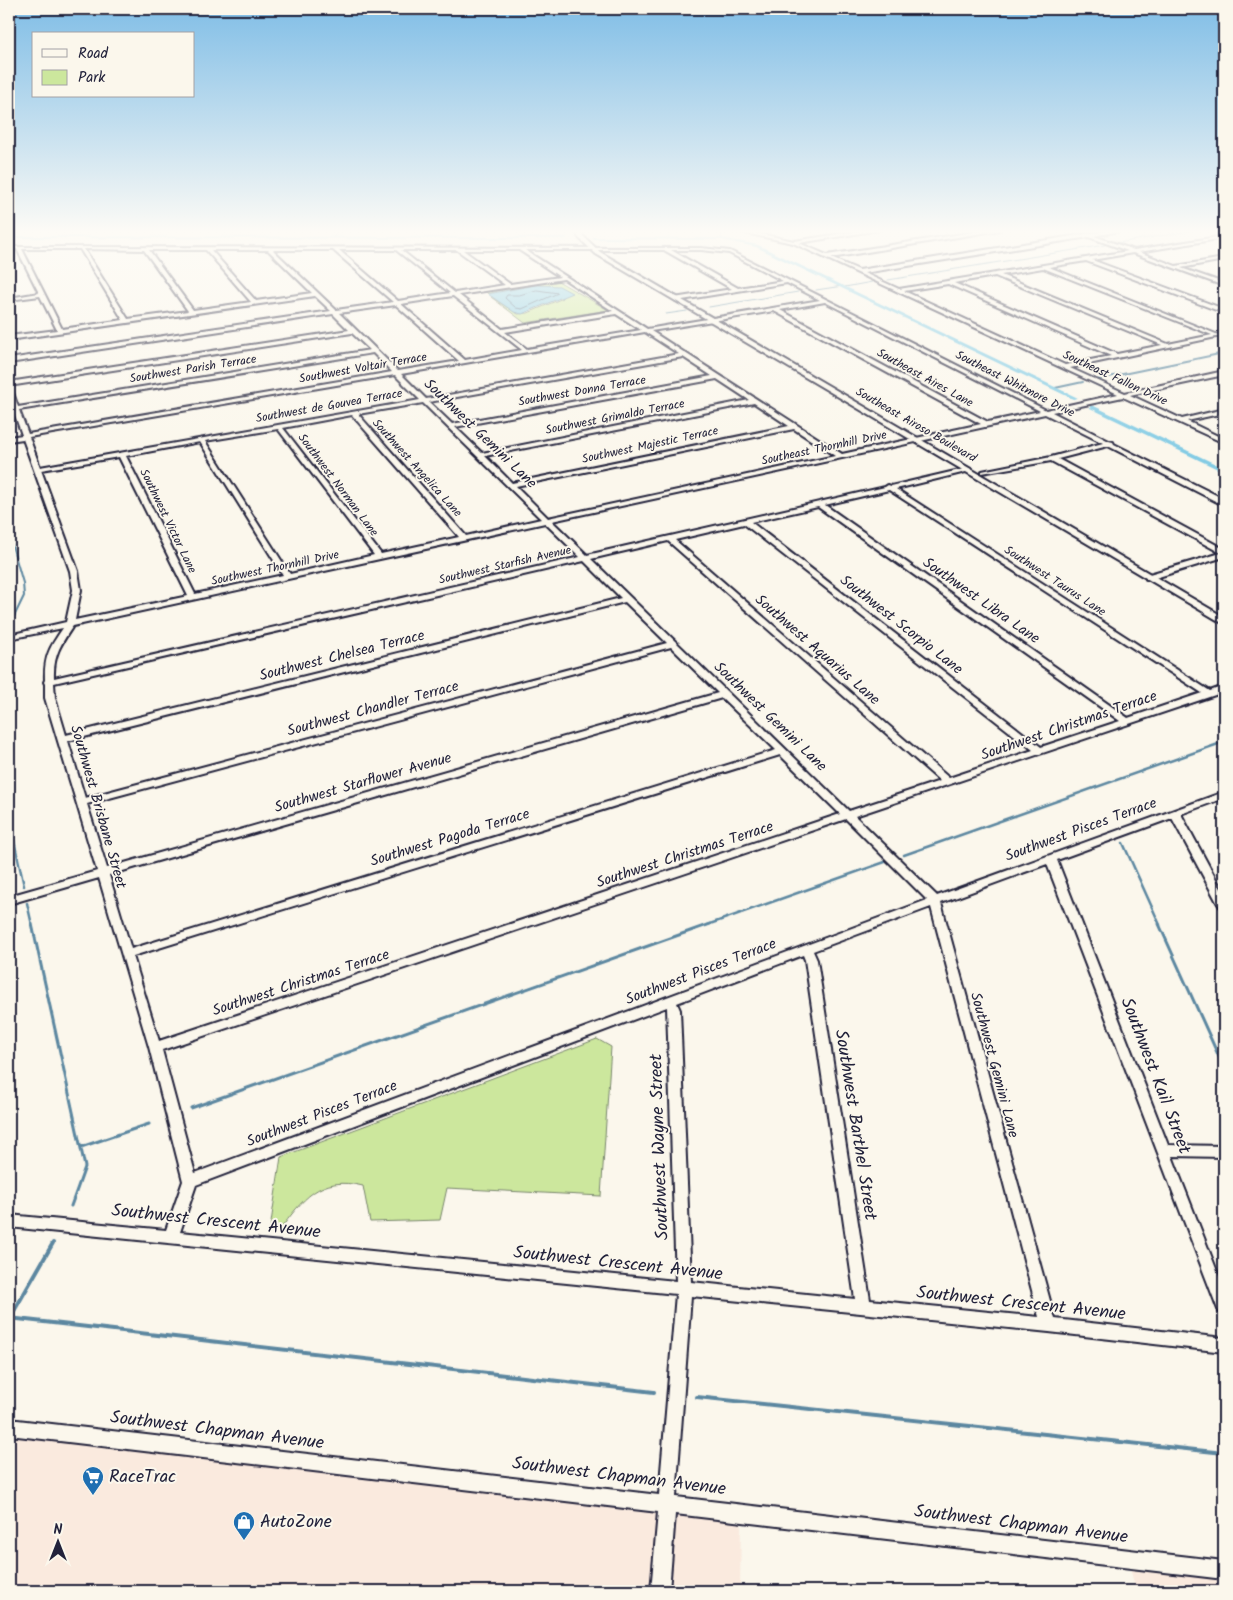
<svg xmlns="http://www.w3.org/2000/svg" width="1233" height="1600" font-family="Kalam,sans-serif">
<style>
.built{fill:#faeade}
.green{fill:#cce79d;stroke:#77846c}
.water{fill:#83cbe4;stroke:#5c87a0}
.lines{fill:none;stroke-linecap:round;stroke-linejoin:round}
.shore{stroke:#49667f;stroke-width:1}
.stream-far4{stroke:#5c87a0;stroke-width:1}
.stream-far3{stroke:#5c87a0;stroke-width:2}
.stream-far2{stroke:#5c87a0;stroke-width:2.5}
.stream-far1{stroke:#5c87a0;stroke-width:3}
.stream{stroke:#5c87a0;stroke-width:4}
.canal{fill:#83cbe4;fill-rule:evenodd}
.minor-casing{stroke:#22223b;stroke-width:4}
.major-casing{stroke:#22223b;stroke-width:4}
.minor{fill:#fbf7ec;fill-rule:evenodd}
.major{fill:#fbf7ec;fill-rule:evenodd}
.labels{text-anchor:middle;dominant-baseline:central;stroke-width:4;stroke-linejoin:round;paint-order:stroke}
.far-street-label{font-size:12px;fill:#22223b;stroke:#fbf7ec}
.street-label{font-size:15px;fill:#22223b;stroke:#fbf7ec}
.near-street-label{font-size:18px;fill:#22223b;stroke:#fbf7ec}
.near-poi-label{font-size:18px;fill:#22223b;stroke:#fbf7ec;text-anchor:start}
</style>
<rect width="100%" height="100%" fill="#fbf7ec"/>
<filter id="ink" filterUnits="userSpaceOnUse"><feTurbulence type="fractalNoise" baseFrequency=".02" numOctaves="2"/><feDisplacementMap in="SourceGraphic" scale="10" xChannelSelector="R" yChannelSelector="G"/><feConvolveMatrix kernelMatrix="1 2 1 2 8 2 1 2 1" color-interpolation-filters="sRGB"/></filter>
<g filter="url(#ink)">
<path class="built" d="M9,1435L658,1511L652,1591H9Z
M673,1512L741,1521L740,1591H668Z
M1130,1568L1224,1579V1591H1136Z"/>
<path class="green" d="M558,281L608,310L525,323L491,297L518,314L528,313L563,298C538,291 514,285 488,294L485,291Z
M597,1039L611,1047L601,1196L447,1188L440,1220L370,1222L363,1186C319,1175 303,1199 279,1231L270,1229L281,1157Z"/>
<path class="water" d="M536,285L559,286L572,293L522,314L514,312L488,294Z"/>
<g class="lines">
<path class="shore" d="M537,290L558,293L522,309L516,308L505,298L507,295H519Z"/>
<path class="stream-far4" d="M721,231L722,239
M333,238L338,230
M1118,243L1196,230
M888,280L1105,245
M845,287L872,282
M816,290L843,286
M709,307L798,292
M666,314L687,311"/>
<path class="stream-far3" d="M1099,379L1224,353
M1055,388L1083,382
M9,535L23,583L24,596L9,627"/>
<path class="stream-far2" d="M9,818L24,886
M1123,843L1160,925
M904,855L1224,742
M27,903L32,925
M707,925L885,862"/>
<path class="stream-far1" d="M32,924L85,1167L71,1206
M1159,924L1224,1068
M191,1108L710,924
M81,1147L149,1124"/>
<path class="stream" d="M9,1318L654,1392
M10,1318L53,1243
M697,1397L1224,1453"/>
<path class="canal" d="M9,236L566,237L568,238L566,239L9,238Z
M592,237L722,238L758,245L1078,398L1073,399L756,247L722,240L593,239Z
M1090,406H1094L1224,468V472L1090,408Z"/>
<g class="minor-casing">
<path id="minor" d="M731,230H742L794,241L865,230H879L799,243L827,255L987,230H1000L831,258L859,270L1111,230H1124L1094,236L1134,250L1224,236V238L1139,252L1176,266L1224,258V260L1181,268L1224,283V286L1133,253L1092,260L1224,309V313L1086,261L1049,267L1221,336L1070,368L1125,393L1224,371V375L1130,395L1182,419L1224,409V413L1187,421L1224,439V443L1123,397L1052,412L1109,441L1113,442L1114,444L1224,499V504H1221L1108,446L1058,459L1224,549V557L1152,579H1146V575L1221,553L1051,461L982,473V471L1051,457L1103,443L1045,414L552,521L587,555L885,487L888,485L891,486L968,468L971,470L970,471L896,489L1210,691L1224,686V692L855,816L937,896L1224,792V798L1181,814L1224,894V908L1220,907L1218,904L1172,818L1057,860L1168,1145L1224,1146V1157L1172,1156L1224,1289V1314L1219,1312L1217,1307L1047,864L941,903L1055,1319L1224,1338V1352L1049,1332L691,1296L676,1497L1224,1561V1579L675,1514L669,1591H651L658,1512L9,1435V1419L659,1495L676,1294L9,1227V1215L166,1230L183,1181L149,1047L99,878L9,904V896L97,871L45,698V684L44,682L45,680C44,656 50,647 63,628L9,639V635L66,622L73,590L70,571L23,439L9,441V437L22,435L9,398V388L12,390L18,407L370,350L352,333L9,386V382L349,330L333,314L9,363V359L331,311L315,296L9,340V336L57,330L40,296L9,300V298L39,293L17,249H9V247L701,248L730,251L1046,410L1118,394L793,243ZM1089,237L1128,251L899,289L864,273ZM22,249H80L123,320L62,329ZM84,249L144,250L188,311L128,319ZM149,250H206L251,302L193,310ZM211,250H268L312,293L256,301ZM273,250H333L393,302L336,310ZM339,250H396L450,293L398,301ZM401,250H457L505,285L455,293ZM463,250H519L560,277L510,284ZM525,250H664L732,289L674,298L676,301L787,283L820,300L647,329ZM671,250H701L729,253L783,281L738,288ZM1043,268L1212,335L1168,344L1001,275ZM995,276L1162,345L1117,354L954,283ZM564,279L613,311L502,329L459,295ZM948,284L1111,356L1065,365L904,291ZM453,296L522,350L465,360L401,304ZM825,302L1040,411L988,422L780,310ZM396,305L459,361L398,371L339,313ZM774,311L981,424L842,454L651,331ZM616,314L641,330L527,349L505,332ZM645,332L679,354L426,399L401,374ZM373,353L392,372L28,434L19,410ZM683,357L712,376L452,424L429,402ZM395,375L420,400L40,467L29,437ZM717,379L749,400L482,453L455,427ZM423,403L541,519L466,536L358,414ZM754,403L789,426L512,483L485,456ZM352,415L459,537L381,554L283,428ZM278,429L374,555L290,574L205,441ZM794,429L835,456L548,518L516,486ZM200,442L283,575L195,594L126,456ZM119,457L188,596L75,620L81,590L78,571L41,470ZM889,490L1202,693L1128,718L825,505ZM818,507L1120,721L1041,747L751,522ZM545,523L580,557L54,678C53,655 61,644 73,626ZM744,524L1033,750L949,778L675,540ZM668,541L940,781L849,811L591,559ZM584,561L621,598L66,735L55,698L54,683ZM625,602L667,643L85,798L68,741ZM671,647L718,693L107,868L87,804ZM722,698L776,750L131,949L109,875ZM780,755L840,814L159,1041L133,956ZM846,819L927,900L195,1173L162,1050ZM931,907L1039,1317L870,1300L817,960L813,951ZM803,955L805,960L855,1299L691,1282L680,1010L677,1003ZM667,1007L676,1281L180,1232L196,1185Z"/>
</g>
<g class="major-casing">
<path id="major" d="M575,230H581L583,236L600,252L1224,617V624L596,254L579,238Z"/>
</g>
<use href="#minor" class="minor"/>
<use href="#major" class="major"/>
</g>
</g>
<linearGradient id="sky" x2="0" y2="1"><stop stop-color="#7fbde6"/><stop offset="0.51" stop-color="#fdfbf6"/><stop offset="1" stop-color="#fdfbf6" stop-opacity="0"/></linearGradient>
<rect width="1233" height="454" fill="url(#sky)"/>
<defs>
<g id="supermarket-pin" transform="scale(1.125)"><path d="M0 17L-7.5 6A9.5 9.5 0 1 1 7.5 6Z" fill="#1f6fb2" stroke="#fbf7ec"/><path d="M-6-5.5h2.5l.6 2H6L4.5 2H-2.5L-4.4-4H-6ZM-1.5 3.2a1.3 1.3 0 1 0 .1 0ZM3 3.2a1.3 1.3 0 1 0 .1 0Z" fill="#fff"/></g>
<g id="shop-pin" transform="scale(1.125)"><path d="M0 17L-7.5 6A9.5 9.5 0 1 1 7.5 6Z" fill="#1f6fb2" stroke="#fbf7ec"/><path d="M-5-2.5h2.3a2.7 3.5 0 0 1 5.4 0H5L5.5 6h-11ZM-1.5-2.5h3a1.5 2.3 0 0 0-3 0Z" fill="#fff"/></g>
</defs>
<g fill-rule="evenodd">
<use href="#supermarket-pin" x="93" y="1477"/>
<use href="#shop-pin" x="244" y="1522"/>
</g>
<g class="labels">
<g class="far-street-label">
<text transform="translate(363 368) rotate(-10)">Southwest Voltair Terrace</text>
<text transform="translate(193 369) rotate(-9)">Southwest Parish Terrace</text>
<text transform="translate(925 378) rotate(29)">Southeast Aires Lane</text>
<text transform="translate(1115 378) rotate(25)">Southeast Fallon Drive</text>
<text transform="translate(1015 384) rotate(27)">Southeast Whitmore Drive</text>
<text transform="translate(582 391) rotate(-10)">Southwest Donna Terrace</text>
<text transform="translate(329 406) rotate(-10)">Southwest de Gouvea Terrace</text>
<text transform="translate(615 417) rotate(-11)">Southwest Grimaldo Terrace</text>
<text transform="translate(916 425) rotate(30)">Southeast Airoso Boulevard</text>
<text transform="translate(650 445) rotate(-12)">Southwest Majestic Terrace</text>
<text transform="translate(824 448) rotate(-12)">Southeast Thornhill Drive</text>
<text transform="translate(417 468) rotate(48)">Southwest Angelica Lane</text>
<text transform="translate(338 485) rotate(53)">Southwest Norman Lane</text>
<text transform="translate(168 521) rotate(64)">Southwest Victor Lane</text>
<text transform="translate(505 565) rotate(-13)">Southwest Starfish Avenue</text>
<text transform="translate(275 568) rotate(-12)">Southwest Thornhill Drive</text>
<text transform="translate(1055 581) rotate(33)">Southwest Taurus Lane</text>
</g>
<g class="street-label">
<text transform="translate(480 434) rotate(44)">Southwest Gemini Lane</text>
<text transform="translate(981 601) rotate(35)">Southwest Libra Lane</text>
<text transform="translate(901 625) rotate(38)">Southwest Scorpio Lane</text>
<text transform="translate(817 650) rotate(41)">Southwest Aquarius Lane</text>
<text transform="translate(342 656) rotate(-14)">Southwest Chelsea Terrace</text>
<text transform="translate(373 709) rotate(-15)">Southwest Chandler Terrace</text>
<text transform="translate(770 717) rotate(44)">Southwest Gemini Lane</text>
<text transform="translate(1069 726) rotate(-19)">Southwest Christmas Terrace</text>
<text transform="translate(363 783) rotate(-16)">Southwest Starflower Avenue</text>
<text transform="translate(98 807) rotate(74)">Southwest Brisbane Street</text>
<text transform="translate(1081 830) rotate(-20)">Southwest Pisces Terrace</text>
<text transform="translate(450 838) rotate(-17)">Southwest Pagoda Terrace</text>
<text transform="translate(685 855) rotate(-18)">Southwest Christmas Terrace</text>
<text transform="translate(701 972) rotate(-21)">Southwest Pisces Terrace</text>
<text transform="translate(301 983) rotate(-18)">Southwest Christmas Terrace</text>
<text transform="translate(994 1065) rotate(75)">Southwest Gemini Lane</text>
<text transform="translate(322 1114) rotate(-21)">Southwest Pisces Terrace</text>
</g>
<g class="near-street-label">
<text transform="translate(1155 1076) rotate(69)">Southwest Kail Street</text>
<text transform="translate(855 1125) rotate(81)">Southwest Barthel Street</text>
<text transform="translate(660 1147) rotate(-92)">Southwest Wayne Street</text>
<text transform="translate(216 1222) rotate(6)">Southwest Crescent Avenue</text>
<text transform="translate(618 1264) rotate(6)">Southwest Crescent Avenue</text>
<text transform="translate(1021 1304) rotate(6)">Southwest Crescent Avenue</text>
<text transform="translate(217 1431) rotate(7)">Southwest Chapman Avenue</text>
<text transform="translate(619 1477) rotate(7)">Southwest Chapman Avenue</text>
<text transform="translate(1021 1525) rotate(7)">Southwest Chapman Avenue</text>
</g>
<g class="near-poi-label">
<text x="109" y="1477">RaceTrac</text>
<text x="260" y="1522">AutoZone</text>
</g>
</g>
<rect width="1233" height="1600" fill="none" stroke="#fbf7ec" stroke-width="30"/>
<rect x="15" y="15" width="1203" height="1570" fill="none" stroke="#22223b" stroke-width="2" filter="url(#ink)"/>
<rect x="32" y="32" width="162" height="65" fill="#fbf7ec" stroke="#a4a2a5"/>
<rect x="42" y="49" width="25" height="8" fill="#fbf7ec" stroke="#a4a2a5"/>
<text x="78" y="58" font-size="15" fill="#22223b">Road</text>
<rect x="42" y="70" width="25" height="15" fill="#cce79d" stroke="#a4a2a5"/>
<text x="78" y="82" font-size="15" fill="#22223b">Park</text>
<g transform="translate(58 1542)" stroke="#fbf7ec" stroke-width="4" paint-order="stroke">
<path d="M0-4L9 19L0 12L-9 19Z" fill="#22223b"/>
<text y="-8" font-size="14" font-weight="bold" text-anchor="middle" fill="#22223b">N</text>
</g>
</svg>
